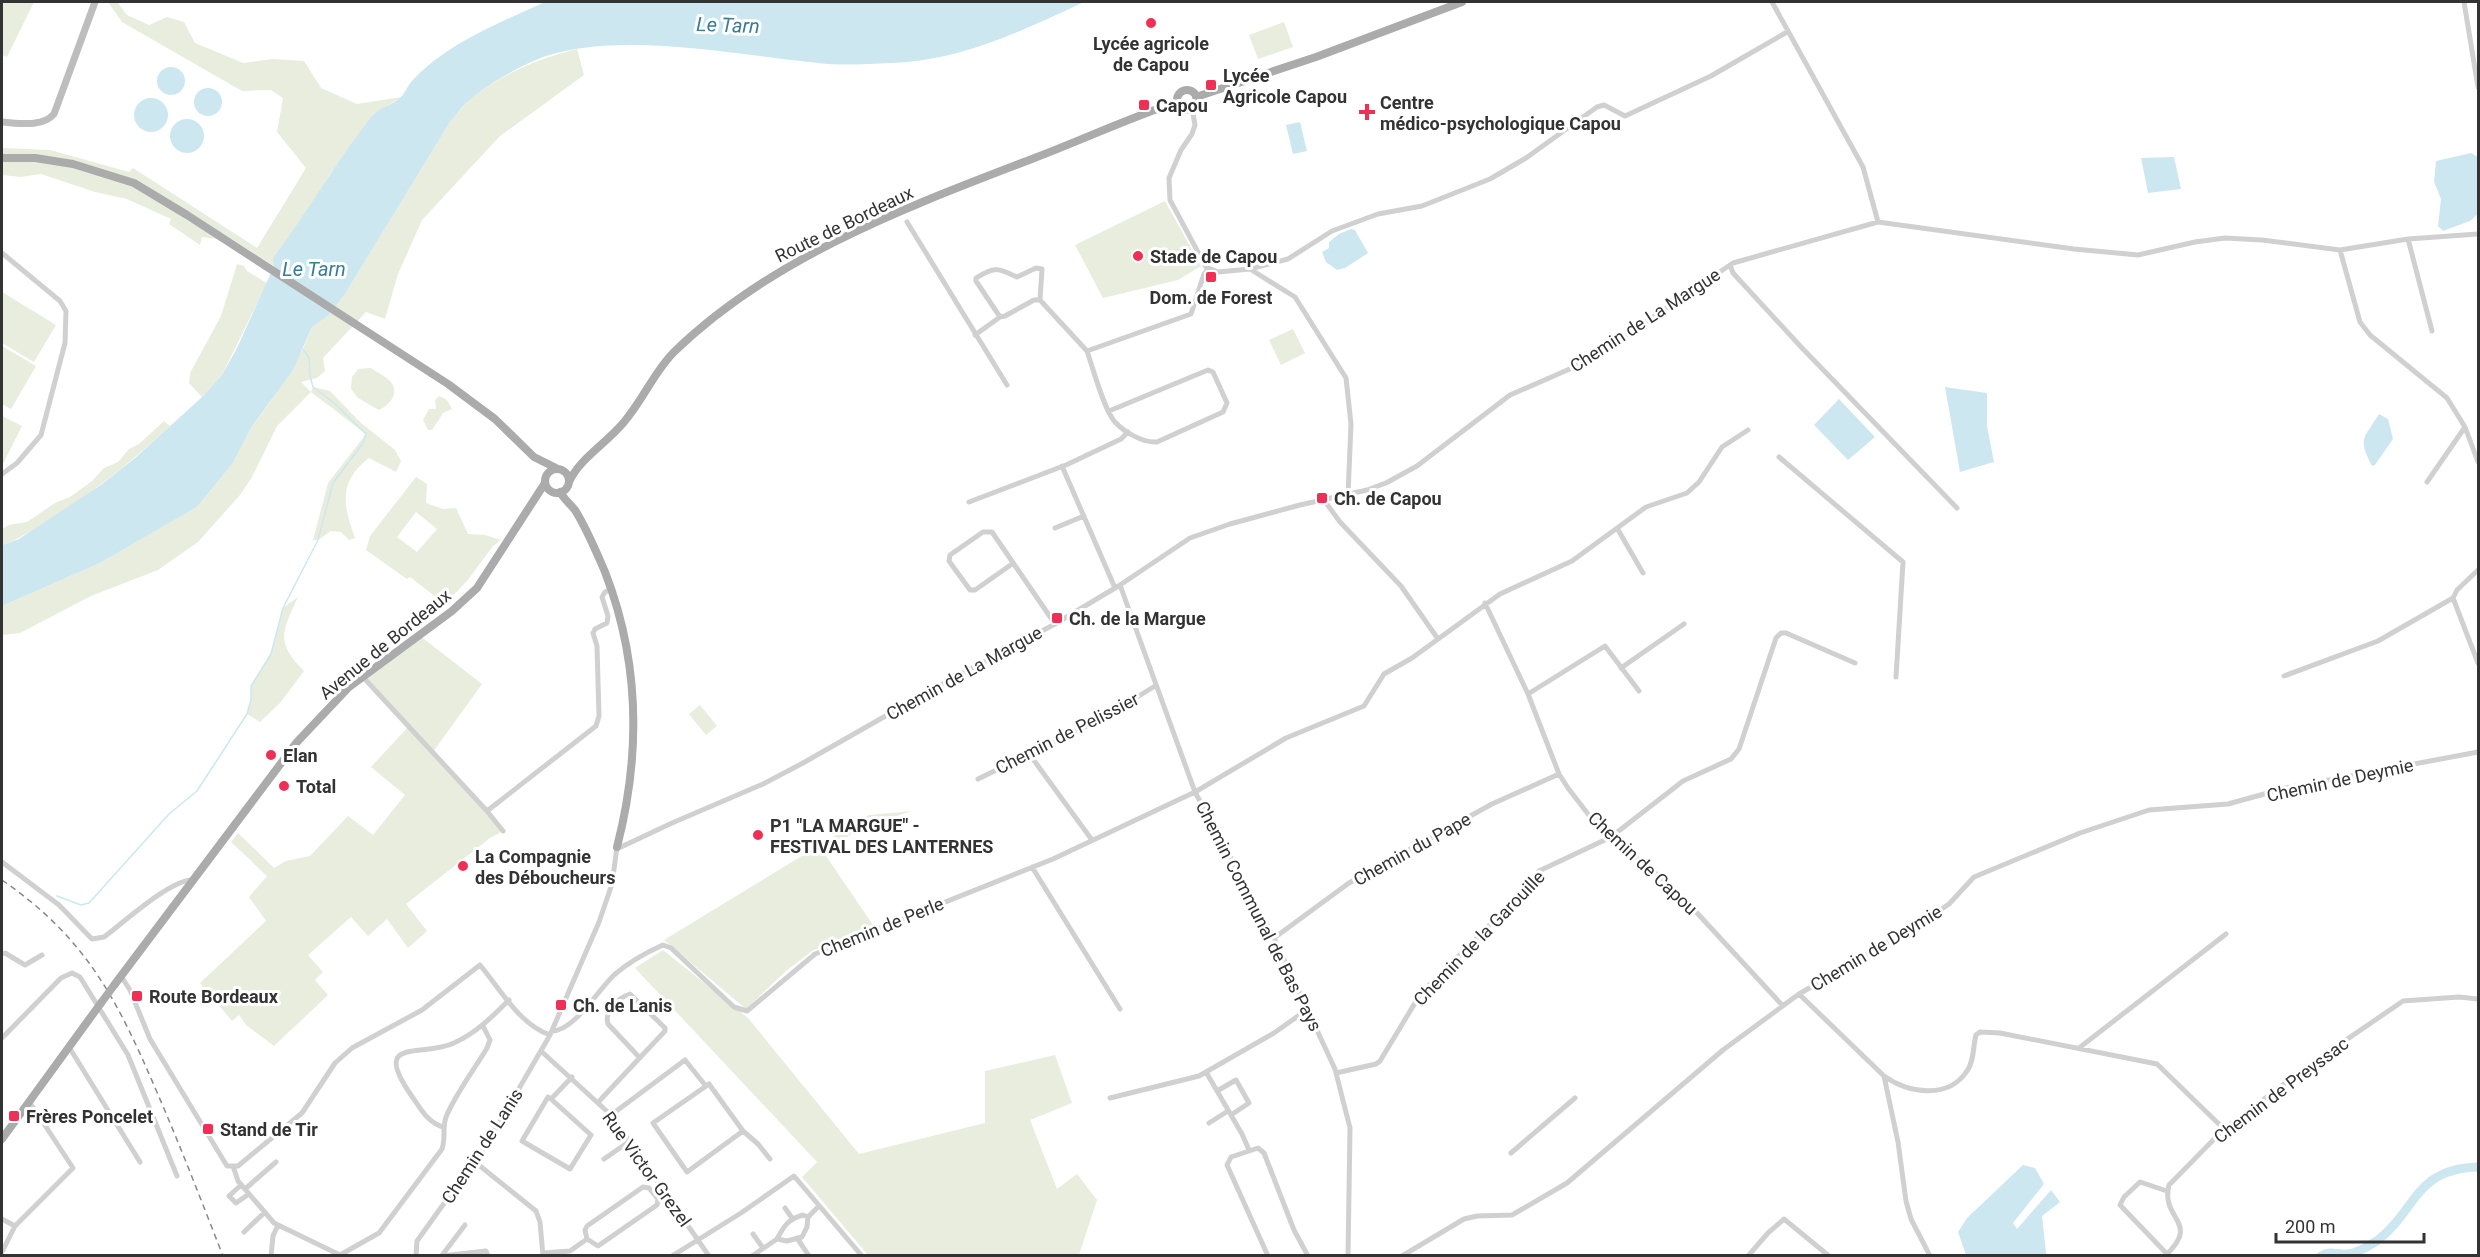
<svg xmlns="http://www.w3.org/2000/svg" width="2480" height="1257" font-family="Roboto,sans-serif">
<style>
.green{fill:#e8edde;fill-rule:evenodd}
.water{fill:#cde7f0}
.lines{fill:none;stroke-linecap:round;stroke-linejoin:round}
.stream{stroke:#cde7f0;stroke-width:1.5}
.river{stroke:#cde7f0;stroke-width:9}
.street{stroke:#d0d0d0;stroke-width:5}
.secondary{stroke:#bdbdbd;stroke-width:7}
.primary{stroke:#ababab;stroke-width:8}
.rail{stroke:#888;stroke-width:1.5;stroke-dasharray:6 4.5;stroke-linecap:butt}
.primary-bridge{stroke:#ababab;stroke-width:8}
.poi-dot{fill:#f02f56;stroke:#fff;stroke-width:2}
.labels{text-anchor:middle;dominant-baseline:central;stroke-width:6;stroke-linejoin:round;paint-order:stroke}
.poi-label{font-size:18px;font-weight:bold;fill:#333;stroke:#fff;text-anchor:start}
.street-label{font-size:18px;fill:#333;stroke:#fff}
.water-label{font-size:20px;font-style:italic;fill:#387c95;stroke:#fff}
</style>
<rect width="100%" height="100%" fill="#fff"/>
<path class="green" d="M2,2H34L7,57L2,55Z
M108,2H117L127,15L149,25L167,17L184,22L195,43L243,63L273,59L304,61L321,88L357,104L402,97L374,114L330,174L274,266L222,233L218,239L202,237L200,245L169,224L171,219L127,199L95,192L41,174L21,177L2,175V148L50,150L129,172L133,168L257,248L306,168L277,132L283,98L271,90L242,91L122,22Z
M1284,22L1293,47L1258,59L1249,35Z
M577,49L584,75L500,136L422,220L398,274L385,319L366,312L323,358L325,371L317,378L301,382L311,392L313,387L330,391L361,423L395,450L401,461L396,472L369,458C338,481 343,506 355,538L349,540L341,532L331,531L318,540H313L328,483L366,434L311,392L277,426L252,477L240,495L198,542L158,570L91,596L20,633L2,635V606L100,563L197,507L233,463L251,428L271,401L303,349L312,327L329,315L345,294L450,122C457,114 464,105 472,98C501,74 540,58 577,49Z
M1165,201L1201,266L1178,280L1103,298L1075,245Z
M237,264L244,266L247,271L267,283L222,375L202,397L189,383L190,373L221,316Z
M2,292L56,325L34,362L2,343Z
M1293,329L1305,353L1281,365L1269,340Z
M2,346L36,366L11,409L2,404Z
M371,368C377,372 387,377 391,382C400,393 389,406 379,410L358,398L351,389L352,377L358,369Z
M439,396L447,400L452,409L443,413L432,430H428L423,420L429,409H436L435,400Z
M2,416L22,426L2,466Z
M164,421L170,426C135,459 98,488 58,514C39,526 22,538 2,545V529L9,525L27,522L55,503L70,497L92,481L104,468L118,462L129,449L139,444Z
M416,477L427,484L426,503L443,509L456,508L468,534L485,535L501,540L493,546L467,581L445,604L410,577L407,579L366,550L370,536ZM416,512L437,529L417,552L397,537Z
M298,597C282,632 275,642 304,671L280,703L260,722L247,714L251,699V686L271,654L283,608Z
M419,635L482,684L433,752L503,831L490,838L406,904L427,931L408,948L387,919L368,936L351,917L308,955L323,972L315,980L328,995L274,1046L246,1025L239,1015L232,1021L200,983L266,921L249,897L267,876L231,842L238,833L274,868L286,861L310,856L348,816L373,835L405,795L371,767L409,726L362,676Z
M700,705L717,726L706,735L689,714Z
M912,811L860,828L824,853L873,925L812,951L787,970L746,1009L664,940L869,815Z
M663,950L748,1018L859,1154L985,1123V1071L1055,1055L1072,1103L1030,1120L1057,1189L1077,1174L1097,1200L1079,1255H868L802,1177L817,1162L635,968Z"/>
<path class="water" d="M545,2H1084C1022,31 960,61 891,63C867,64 841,66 818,63C738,55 623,31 546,56C525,63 488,84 471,99C463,105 457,114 450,122L345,294L329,315L312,327L293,370L251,428L233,463L197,507L100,563L2,606V545L19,539L102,484L135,458L202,397L222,375L237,348L274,266L273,258C308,212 336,161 372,116C380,107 394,105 402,96C406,91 408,85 412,81C447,43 499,23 545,2Z
M157 81a14 14 0 1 1 28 0a14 14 0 1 1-28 0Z
M194 102a14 14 0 1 1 28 0a14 14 0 1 1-28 0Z
M134 115a17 17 0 1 1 34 0a17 17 0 1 1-34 0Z
M170 136a17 17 0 1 1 34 0a17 17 0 1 1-34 0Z
M1300,122L1307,151L1293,154L1286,125Z
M2471,153L2478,157V214L2470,221L2443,231L2438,226L2441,199L2434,182L2436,161Z
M2174,157L2181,189L2148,193L2141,158Z
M1351,229L1355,230L1368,253L1345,268L1337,270L1326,262L1322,252L1329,248V242L1339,234Z
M1945,387L1987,393V426L1994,462L1960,472Z
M1839,399L1875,437L1848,460L1814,425Z
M2379,414L2388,419L2393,439L2375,465L2372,466C2357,437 2364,439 2379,414Z
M2023,1165L2035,1168L2044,1184L2013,1223L2017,1229L2051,1190L2060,1202L2042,1216L2046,1253L2048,1255H1966L1958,1232L1967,1218Z"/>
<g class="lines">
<path class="stream" d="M57,896L81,905L89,903L169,814L197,791L247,714L251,699V686L271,654L283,608L318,540L333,483L363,443L366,434L334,403L313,387L310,376L309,358L303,349"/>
<path class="river" d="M2321,1256C2330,1250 2339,1255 2348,1254C2357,1253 2371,1245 2378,1240C2417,1210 2414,1169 2478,1167"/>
<path class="street" d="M1772,2L1863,167L1878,222
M2464,2L2478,87
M1192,108L1195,125L1192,134L1181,150L1169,178L1170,200L1206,267L1218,272L1250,269L1295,297L1346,378L1351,424L1348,495
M907,222L1007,385
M2408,239L2432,331
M2340,250L2360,322L2370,335L2447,398L2465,427L2427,482
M2,253L60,301L66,311L65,343L41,435L17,463L2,474
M1730,265L1733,273L1802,348L1957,508
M1250,269L1288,259L1332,231L1378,214L1422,206L1490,179L1526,158L1597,107L1604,105L1625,116L1711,76L1787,32
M1000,317L976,281V278C995,266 997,268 1017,277L1036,268L1042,269L1040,300
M975,335L1000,317L1005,316L1034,300H1040L1087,351L1191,314L1204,274L1208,269
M1087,351C1093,368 1104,410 1115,422C1124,432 1143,443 1157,442L1223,412L1227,403L1213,372L1208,370L1109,411
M2465,427L2478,462
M1779,457L1903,562L1896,677
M1062,466L1115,588
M1324,500L1340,522L1401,586L1438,639
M969,502L1066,465L1121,439L1128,432
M1055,528L1084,516
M1617,528L1643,573
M1012,564L975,590H970L949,561L950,555L983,532H992L1055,624
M2478,570L2457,590L2453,598L2478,663
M1120,585L1195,792L1274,938L1335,1069L1350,1128L1348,1256
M1485,603L1528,694L1559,774L1568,788L1598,827L1674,888L1783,1006
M1621,668L1684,624
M362,676L487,811L503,831
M2284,676L2378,641L2453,598
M1528,694L1605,646L1639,691
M1030,755L1092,840
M978,779L1105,717L1155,686
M487,811L596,726L599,716L597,646L593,633L595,629L607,623L608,616L602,597L605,592L611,589
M2,862L59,905L92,939L104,937C123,923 170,880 192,880
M1032,867L1120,1009
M1274,938L1349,883L1492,804L1559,774
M2,954L5,953L25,965L42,955
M121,976L130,990L150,1039L227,1166H238L302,1113L335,1063L352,1048L422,1010L480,965C500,989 520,1025 550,1035
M1799,994L1884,1076L1898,1142L1906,1201L1911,1219L1930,1256
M552,1031C574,1031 599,989 614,975C628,963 647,952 663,945L671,948L734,1007L747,1011L815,954L1053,859L1195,792L1286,738L1364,706L1384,674L1412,658L1500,594L1572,561L1646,507L1687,493L1699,482L1722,447L1748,430
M2,1038L61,978L72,973L80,977L128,1055L177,1176
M69,1047L140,1162
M2079,1048L2226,934
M541,1051L611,1115L709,1256
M1206,1072L1242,1134L1249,1150
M1336,1073L1376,1064L1380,1061L1421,993L1486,929L1539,871L1611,837L1683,781L1731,759L1739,749L1776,638L1781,633H1786L1855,663
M1884,1076C1908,1093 1948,1100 1967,1071C1974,1062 1973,1046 1976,1035L1980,1032L2000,1033L2157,1064L2224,1129
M709,1084L743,1131L687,1172L653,1123Z
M1217,1091L1236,1080L1249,1103L1231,1115
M1110,1098L1199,1076L1274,1033L1308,1009
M551,1099L591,1135L570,1169L522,1141L548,1097L551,1099L572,1077
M598,1103L602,1098L665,1031V1028L630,994C618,998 604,1011 608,1024L640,1058
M611,1115L685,1060L705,1085
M1209,1123L1228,1111
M443,1127C427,1122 421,1109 411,1095C370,1036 423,1058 454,1043C476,1033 492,1017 509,1000
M743,1131L758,1144L770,1159
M1511,1153L1575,1098
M604,1159L630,1141
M475,1162L536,1211L540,1222L543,1256
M233,1166L238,1181L274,1223L340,1255L379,1233L442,1149C446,1137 442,1129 446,1117C456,1093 474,1070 487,1048L490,1040L483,1026
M241,1185L229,1196L236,1203L249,1194
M643,1187L649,1188L658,1199L657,1205L598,1246L587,1239L585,1230L587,1226Z
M245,1189L276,1162
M785,1208L792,1218
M2,1219L15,1226
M244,1232L265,1212
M753,1234L763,1248
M797,1238L809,1256
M777,1239C784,1226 788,1219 803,1215L808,1217
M2,1252L15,1226L73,1168L29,1101
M543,1253L570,1251L587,1239
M443,1254L465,1225
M2167,1254L2120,1205L2124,1197L2140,1182L2167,1191
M271,1256L273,1236L278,1225
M416,1256L417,1241L488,1142L550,1035L599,922L612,884L617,847H621L672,823L763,784L803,763L933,689L1055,624L1120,585L1190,538L1230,524L1300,505L1367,490L1386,483L1417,466L1510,395L1572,368L1601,352L1733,263L1878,222L2074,249L2138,255L2195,242L2225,238L2262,240L2340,250L2408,239L2478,234
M441,1256L486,1251L488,1256
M672,1256L741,1213L794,1176L862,1256
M752,1256L777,1239L787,1241L802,1237L807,1227L808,1217L819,1206
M1268,1256L1227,1165L1231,1157L1258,1148L1264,1153L1294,1230L1308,1256
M1402,1256L1464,1219L1477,1216L1512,1215L1567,1183L1723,1050L1799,994L1920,924L1949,904L1974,877L2080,833L2149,810L2228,804L2286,788L2478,752
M1748,1256L1768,1233L1784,1219L1829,1256
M2165,1256C2202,1222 2160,1220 2169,1185L2224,1129L2308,1066L2403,1001L2459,997L2478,999"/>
<path class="secondary" d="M2,122C18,123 42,128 54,114L95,2"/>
<path class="primary" d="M1177 100a10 10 0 1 1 20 0a10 10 0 1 1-20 0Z
M1196,97L1316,57L1462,2
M2,158H35L73,164L134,183L187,215L448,384L495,419L534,457L556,468
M545 481a12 12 0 1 1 24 0a12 12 0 1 1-24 0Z
M569,482C580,458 607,443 624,422C643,400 654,372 674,352C774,255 910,206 1037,157C1084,139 1129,118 1177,102
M560,492C564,499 570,504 575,510C587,529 596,551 605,572C640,662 641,754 617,847
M115,984L297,742L349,687L452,611L477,588L545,483
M2,1139L101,1003"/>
<path class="rail" d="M2,880C86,938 117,999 156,1090C180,1145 201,1200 223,1256"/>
<path class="primary-bridge" d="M101,1003L115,984"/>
</g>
<g class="poi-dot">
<circle cx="1151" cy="23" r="6"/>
<rect x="1205" y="79" width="12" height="12" rx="3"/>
<rect x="1138" y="99" width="12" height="12" rx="3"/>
<path d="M1364 103h6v6h6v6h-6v6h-6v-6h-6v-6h6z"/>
<circle cx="1138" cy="256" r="6"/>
<rect x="1205" y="271" width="12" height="12" rx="3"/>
<rect x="1316" y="492" width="12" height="12" rx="3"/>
<rect x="1051" y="612" width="12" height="12" rx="3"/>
<circle cx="271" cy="755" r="6"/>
<circle cx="284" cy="786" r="6"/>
<circle cx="758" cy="835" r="6"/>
<circle cx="463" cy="866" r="6"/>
<rect x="131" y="990" width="12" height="12" rx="3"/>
<rect x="555" y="999" width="12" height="12" rx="3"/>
<rect x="8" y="1110" width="12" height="12" rx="3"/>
<rect x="202" y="1123" width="12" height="12" rx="3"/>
</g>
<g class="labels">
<g class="poi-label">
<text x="1151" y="43" text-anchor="middle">Lycée agricole<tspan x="1151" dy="21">de Capou</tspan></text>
<text x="1223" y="75">Lycée<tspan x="1223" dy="21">Agricole Capou</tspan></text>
<text x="1380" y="102">Centre<tspan x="1380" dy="21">médico-psychologique Capou</tspan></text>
<text x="1156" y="105">Capou</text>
<text x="1150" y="256">Stade de Capou</text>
<text x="1211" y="297" text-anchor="middle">Dom. de Forest</text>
<text x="1334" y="498">Ch. de Capou</text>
<text x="1069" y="618">Ch. de la Margue</text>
<text x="283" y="755">Elan</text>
<text x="296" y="786">Total</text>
<text x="770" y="825">P1 "LA MARGUE" -<tspan x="770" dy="21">FESTIVAL DES LANTERNES</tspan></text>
<text x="475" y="856">La Compagnie<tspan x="475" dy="21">des Déboucheurs</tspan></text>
<text x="149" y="996">Route Bordeaux</text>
<text x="573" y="1005">Ch. de Lanis</text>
<text x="26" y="1116">Frères Poncelet</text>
<text x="220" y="1129">Stand de Tir</text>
</g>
<g class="street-label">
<text transform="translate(844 224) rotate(-26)">Route de Bordeaux</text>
<text transform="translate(1645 320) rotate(-33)">Chemin de La Margue</text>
<text transform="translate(385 644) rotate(-39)">Avenue de Bordeaux</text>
<text transform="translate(964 673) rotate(-29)">Chemin de La Margue</text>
<text transform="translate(1067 733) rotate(-27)">Chemin de Pelissier</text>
<text transform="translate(2340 780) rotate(-12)">Chemin de Deymie</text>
<text transform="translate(1412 849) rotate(-29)">Chemin du Pape</text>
<text transform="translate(1643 863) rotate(43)">Chemin de Capou</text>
<text transform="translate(1259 916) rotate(63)">Chemin Communal de Bas Pays</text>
<text transform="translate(882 927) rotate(-22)">Chemin de Perle</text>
<text transform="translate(1479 938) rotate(-46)">Chemin de la Garouille</text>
<text transform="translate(1876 948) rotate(-31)">Chemin de Deymie</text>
<text transform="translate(2281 1090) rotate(-37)">Chemin de Preyssac</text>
<text transform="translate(482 1146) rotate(-57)">Chemin de Lanis</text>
<text transform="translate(647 1169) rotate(54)">Rue Victor Grezel</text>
</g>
<g class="water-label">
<text transform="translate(728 25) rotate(2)">Le Tarn</text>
<text x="314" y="269">Le Tarn</text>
</g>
</g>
<rect width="2480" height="1257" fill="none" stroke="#333333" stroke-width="6"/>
<path d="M2276 1233v9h148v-9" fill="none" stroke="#333333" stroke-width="3"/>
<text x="2285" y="1233" font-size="18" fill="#333333" stroke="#ffffff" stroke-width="4.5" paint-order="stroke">200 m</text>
</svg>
